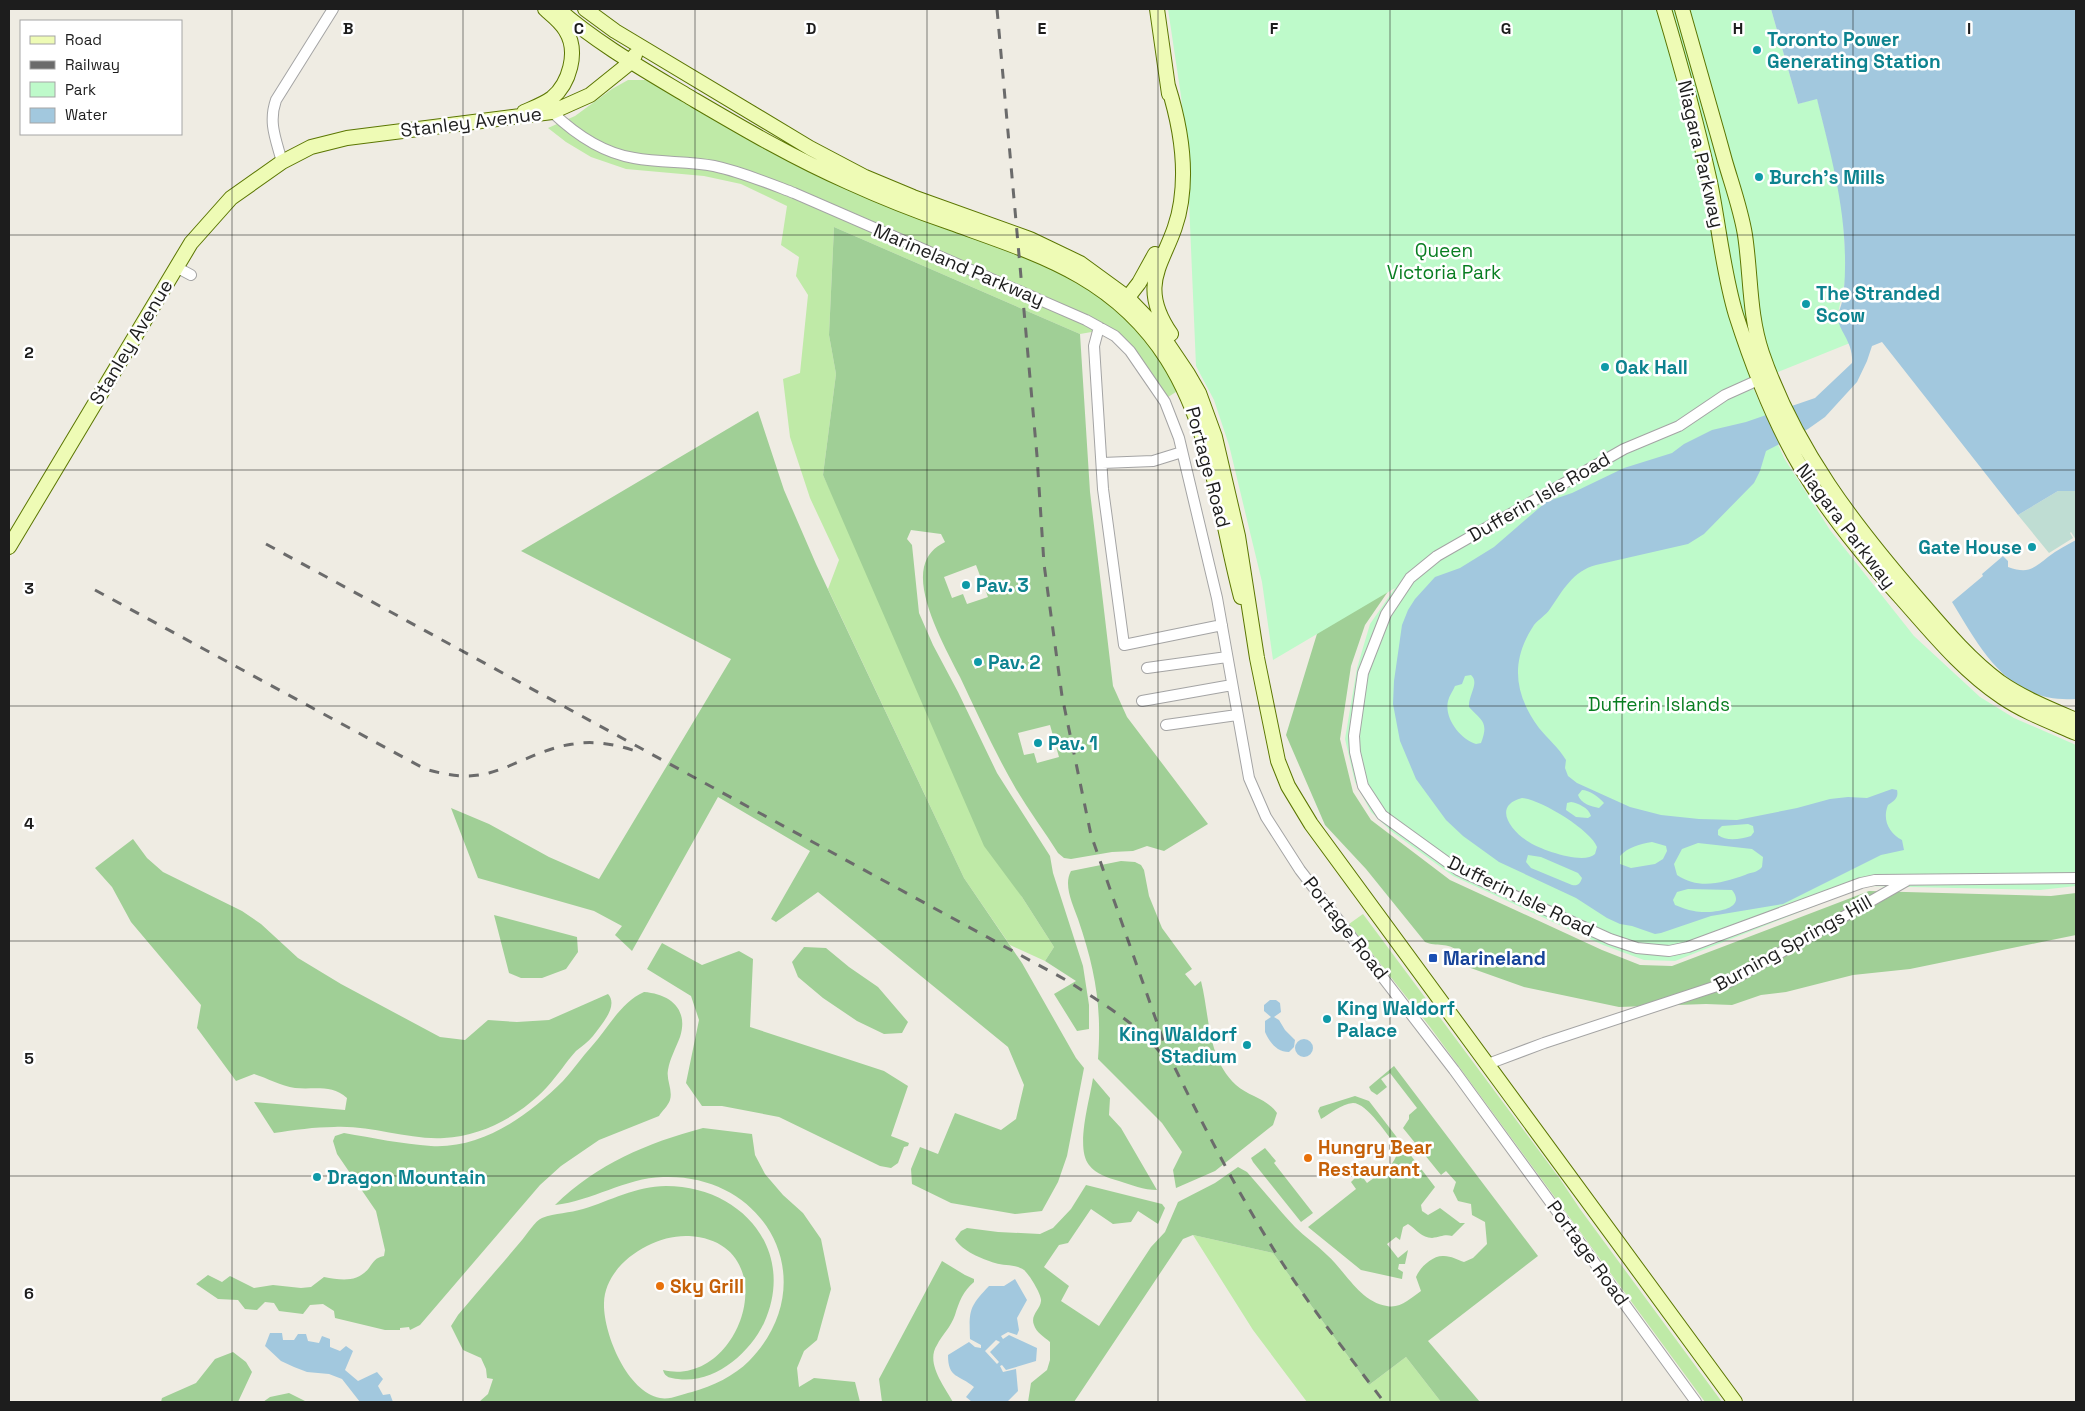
<svg xmlns="http://www.w3.org/2000/svg" width="2085" height="1411" font-family="'Space Grotesk',sans-serif">
<style>
.grass{fill:#bfeaa7}
.forest{fill:#a0cf96;fill-rule:evenodd}
.wetland{fill:#bfddd3}
.park{fill:#befaca}
.water{fill:#a2c8de;fill-rule:evenodd}
.lines{fill:none;stroke-linecap:round;stroke-linejoin:round}
.street-casing{stroke:#a4a4a4;stroke-width:12}
.secondary-casing{stroke:#5b7602;stroke-width:16}
.street{stroke:#fff;stroke-width:10}
.secondary{stroke:#eefbb5;stroke-width:14}
.rail{stroke:#6b6b6b;stroke-width:3;stroke-dasharray:10 10;stroke-linecap:butt}
.grid{fill:none;stroke:#1d1d1d;stroke-width:1;stroke-opacity:0.55}
.culture-dot{fill:#0f9aa8;stroke:#fff;stroke-width:2}
.transit-dot{fill:#1a4fb4;stroke:#fff;stroke-width:2}
.food-dot{fill:#e8710a;stroke:#fff;stroke-width:2}
.labels{text-anchor:middle;dominant-baseline:central;stroke-width:5;stroke-linejoin:round;paint-order:stroke}
.culture-label{font-size:19px;font-weight:bold;fill:#0d838f;stroke:#fff;text-anchor:start}
.street-label{font-size:19px;fill:#1d1d1d;stroke:#fff}
.park-label{font-size:19px;fill:#097e21;stroke:#fff}
.transit-label{font-size:19px;font-weight:bold;fill:#164399;stroke:#fff;text-anchor:start}
.food-label{font-size:19px;font-weight:bold;fill:#c56008;stroke:#fff;text-anchor:start}
.grid-label{font-size:16px;text-anchor:middle;font-weight:bold;fill:#1d1d1d;stroke:#fff;stroke-width:5;stroke-linejoin:round;paint-order:stroke}
</style>
<rect width="100%" height="100%" fill="#efece3"/>
<path class="grass" d="M628,80H645L660,84L765,147L1025,253L1093,290L1128,319L1158,354L1179,390L1165,399L1109,329L1080,334L834,227L829,335L836,374L823,475L1022,897L1054,947L1045,961L1010,945L964,878L828,589L839,560L810,498L790,437L783,379L800,373L808,295L796,276L799,257L781,245L787,206L741,184L704,176L626,169L591,157L566,142L548,128L575,116L612,89Z
M1363,914L1560,1179L1580,1209L1722,1402H1705L1430,1027L1349,924Z
M1193,1235L1273,1253L1369,1385L1406,1357L1441,1402H1307L1253,1330Z"/>
<path class="forest" d="M834,227L1080,334L1090,492L1113,686L1127,717L1208,824L1164,851L1147,846L1133,851L1112,852L1071,859L1064,858L1058,853C1045,832 1029,811 1016,789C995,753 978,715 960,677C946,649 917,598 924,567C927,554 934,548 945,542L941,534L911,530L907,539L912,545L919,613L933,645L958,692L997,773L1050,856L1053,873L1083,966L1089,1005V1029L1077,1031L1054,994L1076,981L1045,961L1054,947L1022,897L984,846L823,475L836,374L829,335ZM976,565L988,597L967,604L963,594L952,598L944,577ZM981,655L985,665L975,669L971,659ZM1050,725L1059,757L1037,763L1034,753L1024,755L1018,733Z
M758,411L784,490L816,564L964,878L1022,963L1076,1058L1084,1068L1067,1156L1058,1182L1042,1211L1015,1214L951,1203L912,1184L911,1169L920,1147L938,1154L955,1113L1001,1130L1016,1119L1024,1085L1008,1047L818,892L776,922L771,919L810,851L718,797L632,951L615,935L622,926L594,911L478,878L451,808L489,824L549,857L599,879L731,659L521,551Z
M1402,571L1365,625L1351,666L1340,739L1353,792L1371,820L1450,880L1602,950L1640,965L1672,966L1869,891L2051,896L2076,893V935L1910,969L1853,975L1786,992L1761,995L1732,1005L1706,1004L1619,1007L1524,987L1465,966C1462,962 1461,955 1457,951C1449,942 1436,947 1425,942L1366,869L1325,825L1286,735L1320,624Z
M133,839L147,858L163,872L242,911L261,924L298,958L341,984L440,1037L465,1040L488,1020L517,1022L549,1020L608,994C619,1006 601,1025 593,1036C588,1042 582,1046 576,1051C566,1062 558,1075 547,1087C521,1115 483,1136 444,1138C407,1140 371,1125 334,1127C315,1127 294,1130 274,1133L254,1102L345,1110L347,1098C331,1084 314,1090 295,1088C281,1086 267,1078 254,1074L236,1081L197,1028L201,1005L131,922L112,887L95,868Z
M1121,861L1135,862L1141,865L1144,870L1149,896L1162,928L1192,969L1185,974L1195,986L1201,981C1210,1017 1207,1058 1236,1085C1248,1096 1268,1099 1277,1113L1273,1125L1215,1171L1176,1188L1173,1170L1182,1152L1162,1123L1098,1059C1102,1006 1095,969 1078,919C1073,905 1063,885 1071,871Z
M494,915L577,937L578,952L566,969L542,978H521L509,973Z
M662,943L702,965L739,951L753,959L750,1027L884,1071L908,1086L891,1136L909,1143L908,1146L904,1147L898,1163L891,1168L880,1166L779,1117L722,1106H702L686,1083L699,1020L691,996L647,969Z
M804,947L826,948L849,967L878,987L908,1022L902,1033L884,1034L857,1021L823,998L798,977L792,962Z
M644,992C670,994 689,1009 680,1037C676,1048 670,1058 668,1070C666,1080 673,1090 670,1100C668,1106 662,1111 659,1116L599,1140L561,1166L540,1185L420,1325L410,1330L409,1327L400,1328V1330H385L335,1318L334,1311L323,1304L310,1305L303,1314L279,1311L274,1303L265,1302L257,1310L245,1309L238,1300L218,1299L196,1284L208,1275L222,1282L230,1276L254,1288L273,1285L301,1288L311,1287L324,1277C341,1280 357,1283 369,1268C374,1261 375,1258 384,1256L385,1250L376,1211L337,1154L333,1141L335,1136L344,1133C373,1138 402,1144 431,1146C482,1149 528,1116 563,1081C573,1070 582,1057 592,1046C608,1028 621,1002 644,992Z
M1394,1066L1538,1256L1428,1341L1480,1402H1441L1406,1357L1369,1385L1273,1253L1193,1235L1183,1239L1074,1402H1028L1031,1383L1047,1370L1050,1360V1342C1044,1337 1036,1332 1034,1325C1030,1315 1040,1310 1041,1301C1042,1295 1029,1274 1024,1270C1016,1264 1004,1266 995,1263C982,1259 962,1251 955,1239L961,1231L967,1228L998,1232L1040,1234L1053,1228L1071,1209L1086,1185L1162,1204L1165,1208L1158,1224L1138,1211L1131,1222L1113,1224L1091,1209L1068,1243L1059,1245L1044,1267L1069,1286L1061,1301L1099,1326L1151,1247L1165,1232L1178,1202L1215,1183L1238,1167L1247,1172C1263,1190 1278,1209 1295,1227C1305,1237 1317,1245 1327,1255C1346,1272 1360,1302 1387,1306C1400,1309 1411,1298 1421,1291L1416,1277C1420,1267 1433,1255 1444,1256C1451,1256 1458,1260 1464,1262L1473,1258L1487,1244L1485,1222L1472,1215L1471,1204L1458,1201L1453,1191L1456,1182L1446,1171L1441,1175L1403,1128L1409,1119V1115L1417,1108L1390,1073L1381,1079L1387,1087L1377,1095L1371,1091L1369,1087Z
M1093,1078L1110,1098L1109,1115L1121,1128L1157,1190C1144,1190 1131,1185 1119,1181C1108,1178 1096,1174 1089,1165C1075,1148 1090,1099 1093,1078Z
M1355,1096L1369,1101L1435,1187L1421,1205L1422,1211L1428,1215L1440,1208L1460,1223H1465L1452,1236C1444,1234 1441,1237 1432,1238C1422,1238 1416,1229 1408,1224L1403,1227L1400,1240L1396,1237L1387,1244L1398,1258L1408,1250L1405,1264H1399L1398,1269L1403,1272L1402,1279L1361,1270L1308,1227L1356,1189L1351,1182L1358,1175H1361L1367,1183C1380,1173 1399,1165 1397,1147C1388,1136 1367,1103 1353,1103C1341,1104 1330,1114 1321,1119L1318,1111L1320,1107Z
M703,1128L752,1134L755,1155L765,1174L783,1195L803,1213L821,1239L831,1289L817,1340L804,1351L797,1368L799,1387L814,1378L855,1382L860,1402H479L488,1394L493,1379L487,1378L486,1369L481,1358L463,1350L451,1326L458,1315C479,1290 501,1265 522,1240C527,1234 535,1221 542,1218C555,1213 570,1213 583,1209C610,1201 636,1186 666,1186C741,1186 797,1250 764,1323C749,1354 714,1384 678,1379C671,1378 665,1378 663,1370C742,1389 788,1242 689,1236C653,1234 605,1264 604,1303C603,1333 627,1392 660,1398C671,1400 682,1394 692,1392C713,1386 734,1376 749,1361C825,1283 767,1173 663,1177C625,1178 592,1201 555,1205C597,1164 647,1143 703,1128Z
M1265,1148L1276,1161L1274,1163L1313,1213L1301,1222L1253,1162L1251,1158Z
M942,1261L965,1275L974,1279V1282C963,1291 959,1302 955,1315C951,1327 942,1335 937,1345C925,1363 945,1387 953,1402H882L879,1379Z
M233,1352L246,1362L252,1372L238,1402H161L162,1398L196,1383L215,1359Z
M289,1393L307,1402H263L270,1397Z"/>
<path class="wetland" d="M2058,491H2076V540L2071,532L2070,533L2073,538L2049,553L2018,515Z"/>
<path class="park" d="M1168,9H1771L1798,104L1817,98L1834,165L1842,206L1845,250V281L1837,318L1850,343L1751,383L1784,458L1830,530L1914,636L1980,697L2014,718L2076,745V886L2040,890L1866,886L1675,961L1644,960L1603,945L1453,876L1391,831L1371,812L1355,782L1345,739L1357,668L1370,624L1395,588L1273,660L1262,582L1229,445L1214,400L1196,366L1187,154L1181,96Z"/>
<path class="water" d="M1771,9H2076V491H2058L2018,515L1882,342L1872,346L1867,361L1857,382L1825,417L1808,429L1766,451L1760,471L1754,483L1704,534L1688,544L1596,565C1573,571 1563,590 1550,609C1546,615 1539,619 1534,625C1510,661 1514,694 1539,728C1548,739 1559,748 1566,760L1565,768L1568,776L1577,783L1630,807L1661,815L1699,819L1737,820L1797,808L1830,799L1848,797L1867,798L1892,789L1897,790C1899,798 1894,801 1888,805C1882,820 1889,833 1902,840L1904,850L1881,855L1783,904L1711,916L1661,933L1655,934L1632,926L1620,924L1607,918L1576,898L1499,862L1463,836L1446,820L1416,779L1400,741L1393,704L1394,681L1402,625L1408,610L1415,599L1435,577L1460,568L1494,547L1546,502L1572,493L1624,468L1672,453L1684,444L1712,430L1746,422L1815,398L1852,363C1854,342 1837,329 1838,317C1838,312 1841,307 1842,302C1844,291 1845,279 1845,268C1846,208 1831,156 1817,99L1798,104ZM1471,675C1480,683 1468,695 1469,707C1482,721 1489,722 1481,743L1476,744C1460,739 1444,718 1448,701C1449,696 1453,691 1455,686L1462,684L1465,676ZM1582,790C1589,790 1599,797 1604,803L1599,808C1591,806 1581,804 1578,795ZM1522,798C1540,799 1591,830 1597,847L1595,854C1584,865 1541,850 1529,842C1512,832 1491,806 1522,798ZM1571,802C1578,803 1589,808 1591,816L1588,818L1576,817L1566,810L1567,803ZM1748,824L1753,826L1754,832L1751,836C1741,839 1727,842 1718,835V830L1722,826ZM1652,842L1666,846L1667,851L1663,859L1655,864L1631,868L1620,864V856C1628,847 1640,844 1652,842ZM1698,843L1752,849L1763,857L1762,867C1757,873 1751,872 1745,875C1722,883 1699,890 1677,875L1674,864L1682,849ZM1528,855L1541,857L1578,873L1582,878C1580,884 1578,886 1572,885L1531,868L1526,862ZM1688,889L1732,890C1749,911 1707,914 1694,911C1687,910 1681,907 1675,905L1673,900L1677,892Z
M2076,540V699C2009,704 1982,651 1952,602L1983,576L1982,574L2003,556L2008,561V567C2028,574 2033,569 2048,557C2057,550 2067,545 2076,540Z
M1270,1000H1276L1280,1003L1281,1012L1274,1017L1279,1020L1285,1030L1295,1040L1294,1047L1289,1052C1277,1052 1270,1043 1265,1032V1021L1271,1017L1264,1011V1005Z
M1295 1048a9 9 0 1 1 18 0a9 9 0 1 1-18 0Z
M1015,1279L1027,1300L1017,1318L1019,1330L1017,1335L1008,1332L1001,1336L1003,1339L1009,1335L1037,1348L1036,1361L1006,1370L1002,1365L1000,1366L1003,1372L1016,1369L1018,1391L1007,1402H972L966,1397L974,1387C959,1374 948,1379 948,1355L969,1342L975,1347L981,1348V1345L970,1339C969,1310 969,1307 989,1286H1004ZM996,1340L1000,1342L990,1352L999,1362L997,1364L985,1351Z
M270,1333H282L283,1340H294L298,1334H306L308,1341L319,1343L322,1336L330,1339V1347L340,1351L346,1346L353,1351L345,1370L358,1381L377,1372L383,1379L378,1386L383,1395L390,1394L393,1402H360L342,1379L329,1374L307,1372L294,1367L281,1361L265,1346Z"/>
<g class="lines">
<g class="street-casing">
<path id="street" d="M552,112C575,134 603,153 634,158C661,163 688,161 714,166C742,172 768,183 794,193L1086,320L1115,336L1130,351L1165,402L1179,438L1217,598L1249,778L1266,817L1300,870L1454,1070L1696,1402
M282,162C276,139 268,123 276,100L333,9
M176,267L191,275
M1099,327L1094,346L1103,489L1124,645L1222,625
M1765,377L1725,395L1679,426L1624,449L1437,556L1410,578L1386,614L1363,673L1354,736L1355,752L1363,786L1382,815L1458,870L1610,939L1637,948L1669,951L1688,947L1861,883L1875,880L2076,878
M1102,463L1153,461L1182,452
M1147,668L1227,657
M1142,701L1232,685
M1166,725L1237,715
M1488,1064L1544,1043L1729,982L1908,880"/>
</g>
<g class="secondary-casing">
<path id="secondary" d="M558,9C597,43 641,68 686,95C739,126 791,157 848,182C881,197 916,211 951,223C1037,254 1114,276 1167,359C1212,430 1220,517 1241,597
M585,9L615,31L810,148L865,177L913,197L1030,239L1080,263L1128,298L1157,328L1188,374L1199,393L1215,437L1238,536L1257,658L1278,761L1288,786L1311,824L1735,1402
M1157,9L1169,94
M1664,9C1681,66 1697,124 1710,182C1719,226 1723,272 1736,315C1753,368 1774,423 1803,471C1831,517 1866,559 1902,599C1933,634 1963,671 2002,697C2024,712 2051,722 2076,733
M1682,9C1696,59 1711,110 1725,161C1732,185 1741,210 1745,235C1751,275 1749,315 1762,353C1795,449 1854,525 1919,600C1944,629 1969,659 2000,682C2023,698 2050,709 2076,720
M1168,86C1180,124 1187,162 1181,202C1173,259 1132,277 1171,334
M524,112C533,108 544,104 552,98C569,84 579,52 566,31C562,23 552,15 545,9
M1122,305L1139,283L1155,254
M9,547L191,243L231,198L282,162L311,147L347,138L552,112L590,95L631,62L635,55"/>
</g>
<use href="#street" class="street"/>
<use href="#secondary" class="secondary"/>
<path class="rail" d="M997,9L1037,456L1044,564L1062,696L1091,835L1168,1054C1203,1125 1240,1198 1283,1264C1314,1312 1350,1357 1384,1402
M266,544L1066,980C1103,1004 1143,1026 1168,1063
M95,590L425,769C446,775 467,779 489,773C517,765 543,748 573,744C596,740 619,745 641,753"/>
</g>
<path class="grid" d="M232,9V1402M463,9V1402M695,9V1402M927,9V1402M1158,9V1402M1390,9V1402M1622,9V1402M1853,9V1402M9,235H2076M9,470H2076M9,706H2076M9,941H2076M9,1176H2076"/>
<g class="culture-dot">
<circle cx="1757" cy="50" r="5"/>
<circle cx="1759" cy="177" r="5"/>
<circle cx="1806" cy="304" r="5"/>
<circle cx="1605" cy="367" r="5"/>
<circle cx="2032" cy="547" r="5"/>
<circle cx="966" cy="585" r="5"/>
<circle cx="978" cy="662" r="5"/>
<circle cx="1038" cy="743" r="5"/>
<circle cx="1327" cy="1019" r="5"/>
<circle cx="1247" cy="1045" r="5"/>
<circle cx="317" cy="1177" r="5"/>
</g>
<rect class="transit-dot" x="1428" y="953" width="10" height="10" rx="2.5"/>
<g class="food-dot">
<circle cx="1308" cy="1158" r="5"/>
<circle cx="660" cy="1286" r="5"/>
</g>
<g class="labels">
<g class="culture-label">
<text x="1767" y="39">Toronto Power<tspan x="1767" dy="22">Generating Station</tspan></text>
<text x="1769" y="177">Burch’s Mills</text>
<text x="1816" y="293">The Stranded<tspan x="1816" dy="22">Scow</tspan></text>
<text x="1615" y="367">Oak Hall</text>
<text x="2022" y="547" text-anchor="end">Gate House</text>
<text x="976" y="585">Pav. 3</text>
<text x="988" y="662">Pav. 2</text>
<text x="1048" y="743">Pav. 1</text>
<text x="1337" y="1008">King Waldorf<tspan x="1337" dy="22">Palace</tspan></text>
<text x="1237" y="1034" text-anchor="end">King Waldorf<tspan x="1237" dy="22">Stadium</tspan></text>
<text x="327" y="1177">Dragon Mountain</text>
</g>
<g class="street-label">
<text transform="translate(471 122) rotate(-7)">Stanley Avenue</text>
<text transform="translate(1701 154) rotate(77)">Niagara Parkway</text>
<text transform="translate(959 265) rotate(23)">Marineland Parkway</text>
<text transform="translate(131 342) rotate(-59)">Stanley Avenue</text>
<text transform="translate(1208 467) rotate(75)">Portage Road</text>
<text transform="translate(1539 497) rotate(-30)">Dufferin Isle Road</text>
<text transform="translate(1846 526) rotate(53)">Niagara Parkway</text>
<text transform="translate(1521 896) rotate(26)">Dufferin Isle Road</text>
<text transform="translate(1346 928) rotate(52)">Portage Road</text>
<text transform="translate(1793 943) rotate(-29)">Burning Springs Hill</text>
<text transform="translate(1588 1253) rotate(54)">Portage Road</text>
</g>
<g class="park-label">
<text x="1444" y="250">Queen<tspan x="1444" dy="22">Victoria Park</tspan></text>
<text x="1659" y="704">Dufferin Islands</text>
</g>
<g class="transit-label">
<text x="1443" y="958">Marineland</text>
</g>
<g class="food-label">
<text x="1318" y="1147">Hungry Bear<tspan x="1318" dy="22">Restaurant</tspan></text>
<text x="670" y="1286">Sky Grill</text>
</g>
</g>
<g class="grid-label">
<text x="348" y="34">B</text>
<text x="579" y="34">C</text>
<text x="811" y="34">D</text>
<text x="1042" y="34">E</text>
<text x="1274" y="34">F</text>
<text x="1506" y="34">G</text>
<text x="1738" y="34">H</text>
<text x="1969" y="34">I</text>
<text x="29" y="358">2</text>
<text x="29" y="594">3</text>
<text x="29" y="829">4</text>
<text x="29" y="1064">5</text>
<text x="29" y="1299">6</text>
</g>
<rect width="2085" height="1411" fill="none" stroke="#1d1d1d" stroke-width="20"/>
<rect x="20" y="20" width="162" height="115" fill="#ffffff" stroke="#a5a5a5"/>
<rect x="30" y="36" width="25" height="8" fill="#eefbb5" stroke="#a5a5a5"/>
<text x="65" y="45" font-size="15" fill="#1d1d1d">Road</text>
<rect x="30" y="61" width="25" height="8" fill="#6b6b6b" stroke="#a5a5a5"/>
<text x="65" y="70" font-size="15" fill="#1d1d1d">Railway</text>
<rect x="30" y="82" width="25" height="15" fill="#befaca" stroke="#a5a5a5"/>
<text x="65" y="95" font-size="15" fill="#1d1d1d">Park</text>
<rect x="30" y="108" width="25" height="15" fill="#a2c8de" stroke="#a5a5a5"/>
<text x="65" y="120" font-size="15" fill="#1d1d1d">Water</text>
</svg>
